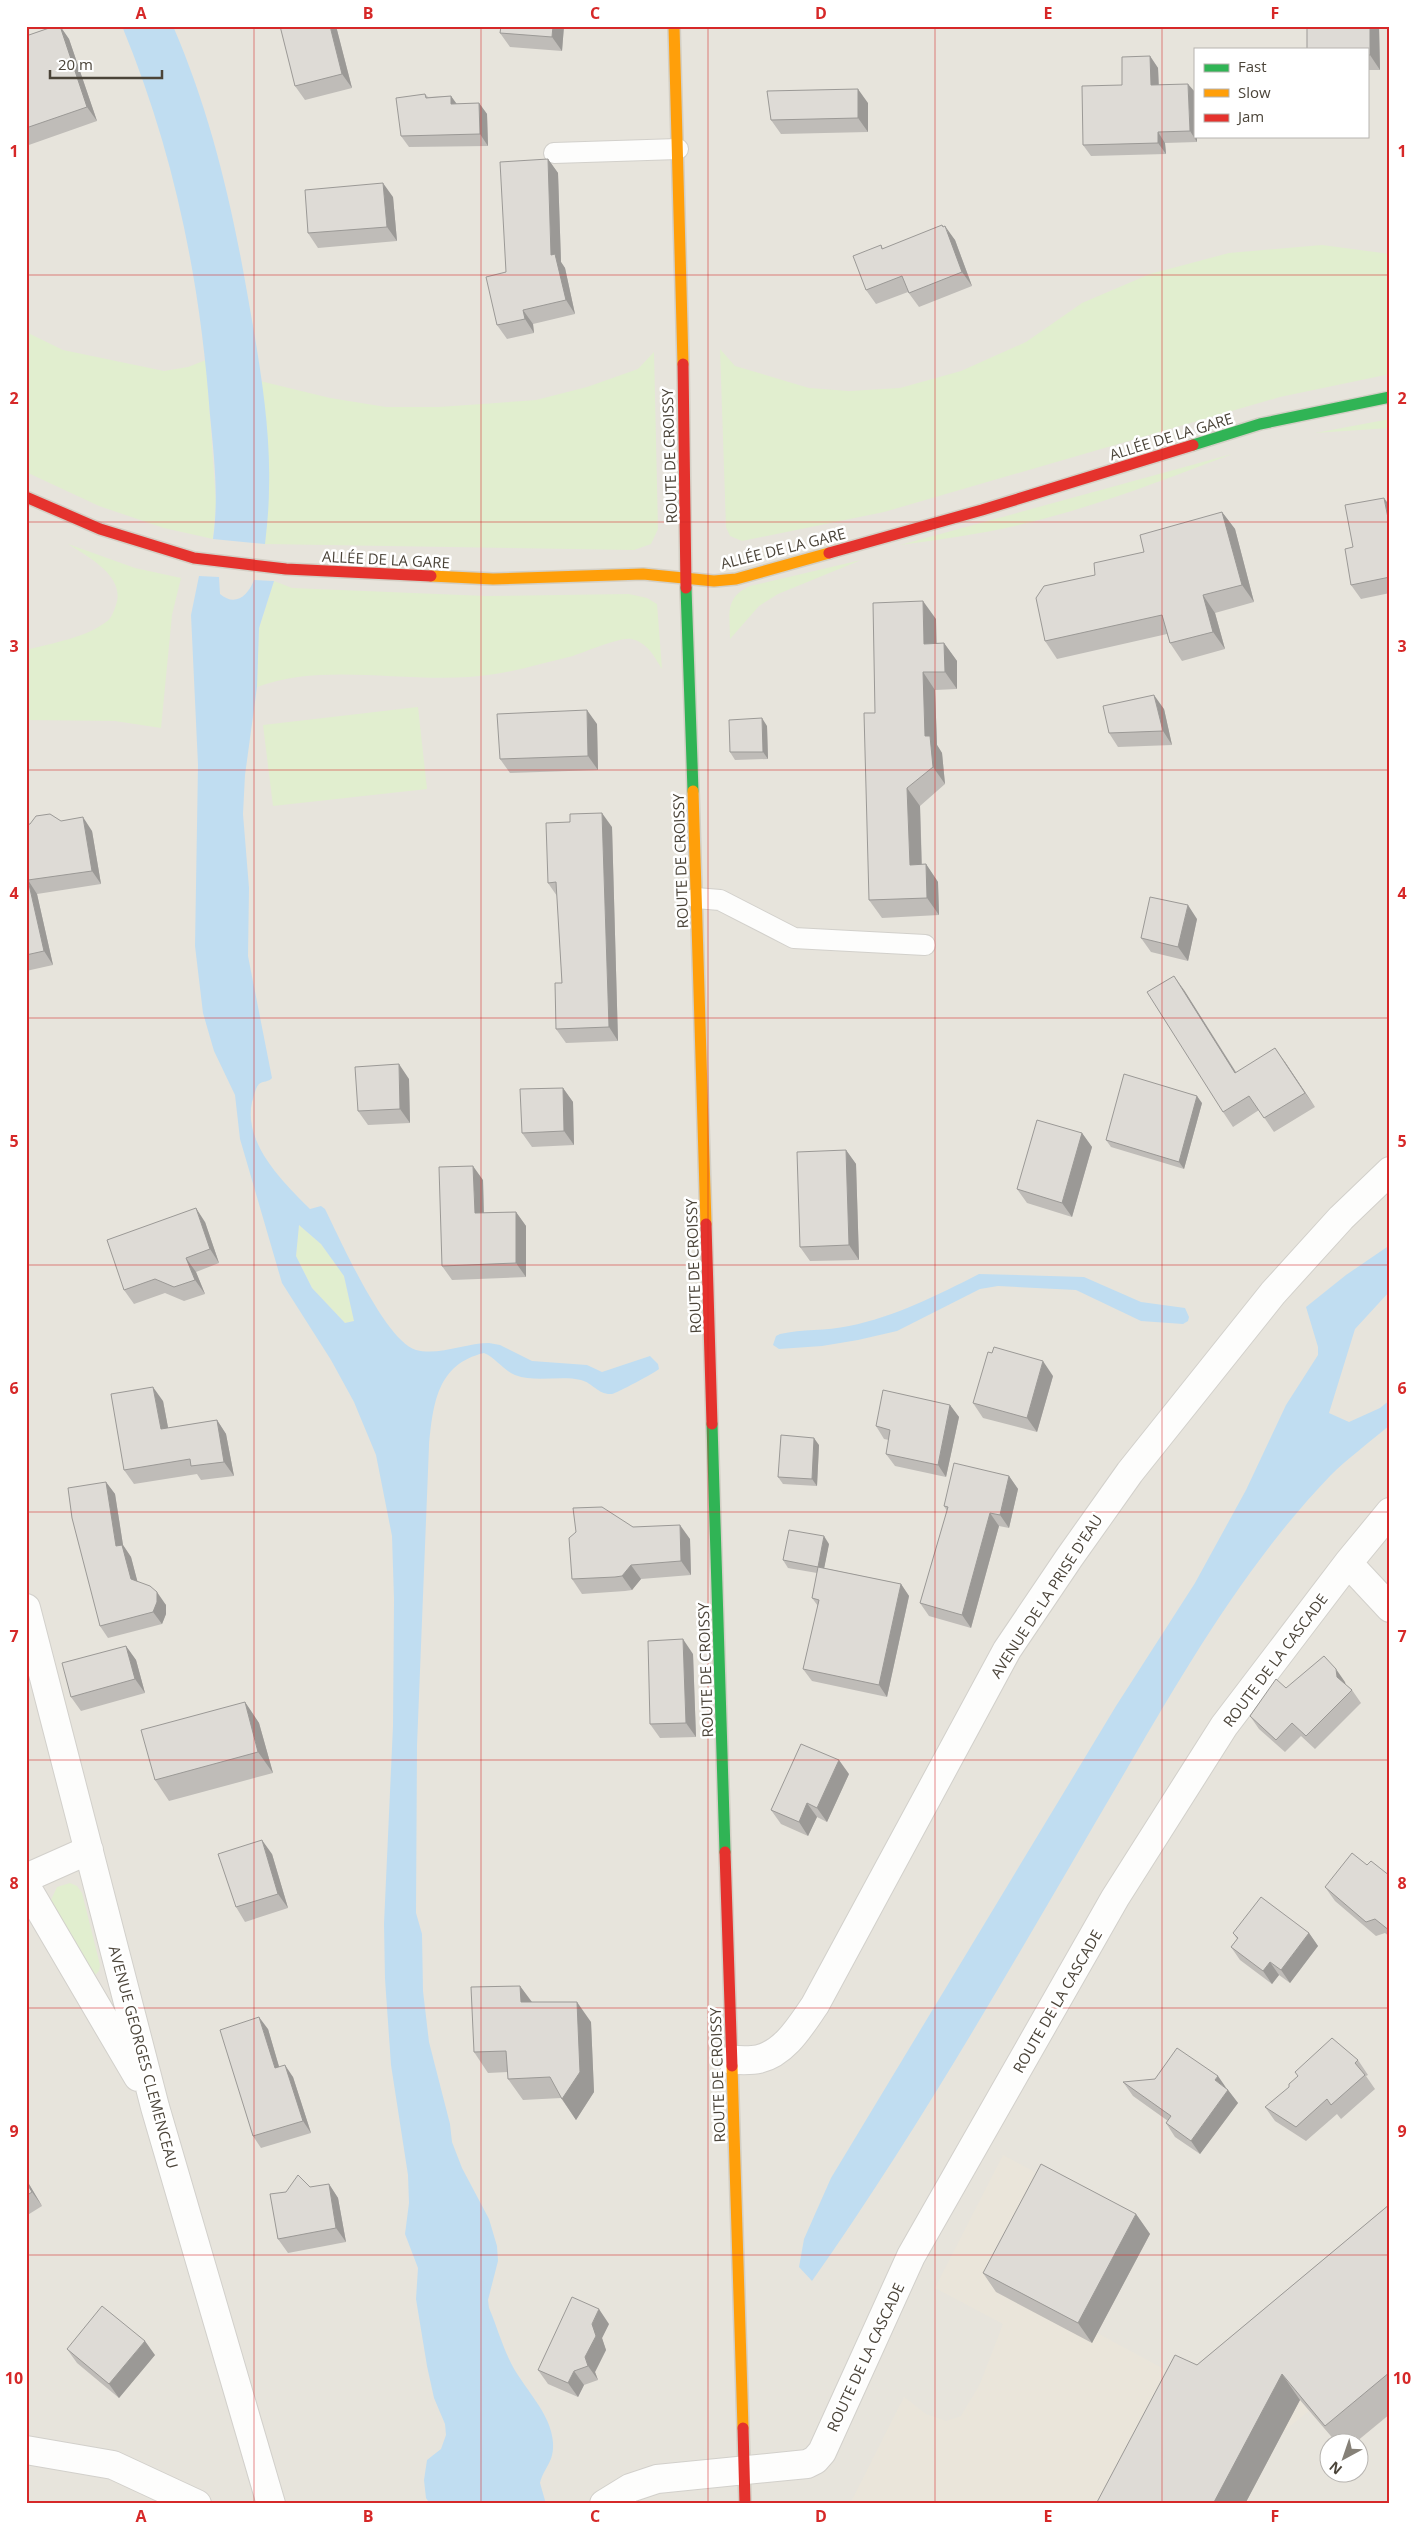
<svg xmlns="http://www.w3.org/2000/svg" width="1416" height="2530" font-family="'Open Sans',sans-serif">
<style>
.residential{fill:#e7e4dc;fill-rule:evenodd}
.education{fill:#eae5da}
.green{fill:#e1eecf}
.water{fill:#c0ddf1;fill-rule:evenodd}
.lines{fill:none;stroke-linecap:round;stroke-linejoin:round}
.lane-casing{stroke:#d2d0cb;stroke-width:22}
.street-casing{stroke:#d2d0cb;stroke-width:30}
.fast-casing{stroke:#d3cfc5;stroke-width:14}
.slow-casing{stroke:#d3cfc5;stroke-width:14}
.jam-casing{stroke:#d3cfc5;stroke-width:14}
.lane{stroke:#fdfdfc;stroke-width:20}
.street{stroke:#fdfdfc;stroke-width:28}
.fast{stroke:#30b455;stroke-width:11}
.slow{stroke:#ff9f0a;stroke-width:11}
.jam{stroke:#e5322d;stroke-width:11}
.wall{fill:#bfbcb8}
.shaded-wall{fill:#9b9996}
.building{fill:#dedbd6;stroke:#9b9996}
.grid{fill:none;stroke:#d62828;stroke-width:1;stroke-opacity:0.55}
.labels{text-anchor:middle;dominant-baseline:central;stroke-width:5;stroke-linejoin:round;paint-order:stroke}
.street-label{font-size:15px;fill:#4b4439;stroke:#fff}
.neatline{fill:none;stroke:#d62828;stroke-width:2}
.grid-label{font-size:16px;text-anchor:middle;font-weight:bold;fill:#d62828}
</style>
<rect width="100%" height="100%" fill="#f4f2ee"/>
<path class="residential" d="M26,26H1390V2504H26ZM1195,49H1367V136H1195ZM1328,2442H1358V2472H1328Z"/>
<path class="education" d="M1003,2155L1150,2234L1097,2333L1192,2384L1390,2245V2414L1356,2442H1336L1309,2411L1284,2431L1245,2504H850L904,2397L926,2414L946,2421L961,2416L980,2384L1003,2324L935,2288Z"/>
<path class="green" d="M1322,245L1390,254V374L1280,397L884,512L742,541L730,536L726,527L720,349L735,366L809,388L849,391L900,388L961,371L1026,342L1082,303L1150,274L1229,253Z
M26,332L63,350L164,371L188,367L206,360L216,503L213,539L164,528L99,506L26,472Z
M654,352L658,529L651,544L634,550L265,544L269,487L260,381L330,398L386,407H439L536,400L587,387L638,369Z
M1390,419V428L1315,433Z
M1232,454C1166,479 1100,505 1031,522C988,533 944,539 900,545Z
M68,544L135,568L181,578L172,615L161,728L115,721L26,720V650C52,643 85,638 106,622C111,619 114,611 116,605C126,576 88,557 68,544Z
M861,560L778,594L759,606L730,639C730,614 724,598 750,586Z
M274,581L292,588L486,596L629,594L647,598L657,604L662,669C654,656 647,642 631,639C620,637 585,652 573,656C547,662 521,670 495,674C418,687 328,660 257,687L259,628Z
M418,707L427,789L273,806L263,725Z
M299,1225L321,1244L344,1276L354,1321L345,1323L312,1288L296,1256Z
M70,1883L77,1886L82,1893L100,1965L99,1971L95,1975L91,1974L51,1900L57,1887Z"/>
<path class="water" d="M122,26H173C210,112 231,200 247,292C258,354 271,424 269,488C269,507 267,526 265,544L213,539C219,498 214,456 210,415C200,279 174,152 122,26Z
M199,576L219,577L220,594C235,607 248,596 254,580L274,581L259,628L257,687L245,775L243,814L249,888L248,956L272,1078C269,1082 263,1081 259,1084C255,1088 254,1097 252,1102C243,1144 284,1183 310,1209L321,1206L325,1209C340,1239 385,1341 416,1350C439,1356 466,1343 489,1343L500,1345L532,1361L587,1365L602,1372L650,1356L658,1364L659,1369C656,1372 615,1394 612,1394C598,1395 593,1383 581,1380C560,1375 536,1383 515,1375C503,1370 496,1358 484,1353C437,1364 433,1404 429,1446L417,1746L416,1913L422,1934L423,1991L429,2042L450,2124L452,2142L462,2168L489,2219L497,2246L498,2261L488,2300L489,2308C496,2324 501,2342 509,2359C521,2386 552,2413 553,2443C554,2463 544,2467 540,2483L546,2504H430L426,2498L424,2480L427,2460L441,2449L446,2435L445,2424L434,2398L427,2366L416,2299L418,2268L405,2234L409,2203L408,2175L391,2065L385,1979L384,1924L393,1726L394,1599L392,1536L376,1455L354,1402L331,1360L282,1283L240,1139L235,1095L214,1051L203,1013L195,946L198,765L191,615ZM299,1225L321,1244L344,1276L354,1321L345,1323L312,1288L296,1256Z
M1390,1245V1291L1355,1329L1329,1413L1349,1422L1380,1408L1390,1400V1425C1370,1442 1348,1458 1330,1476C1233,1577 1165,1705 1094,1825C1004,1979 915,2135 812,2281L799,2267L804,2239L831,2178L1116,1706L1195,1583L1246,1490L1286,1405L1318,1355V1347L1306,1307L1346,1275Z
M979,1274L1084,1277L1141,1302L1185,1308L1189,1317L1188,1321L1183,1324L1141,1321L1076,1290L998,1286L980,1289L897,1331L858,1340L822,1346L779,1349L773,1345L776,1336L780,1334C802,1329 826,1331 849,1326C894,1317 938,1295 979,1274Z"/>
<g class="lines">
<g class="lane-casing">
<path id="lane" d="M554,153L678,149
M696,898L720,900L794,938L925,945"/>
</g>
<g class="street-casing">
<path id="street" d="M1348,1563L1390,1608
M26,1608L155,2107L271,2504
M26,1878L89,1850
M26,1886L138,2077
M732,2060C740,2060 751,2061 759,2059C785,2053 801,2025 815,2005L1007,1650L1069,1558L1130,1472L1273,1293L1341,1218L1390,1171
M26,2450L113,2465L197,2504
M604,2504L630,2488L657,2479L807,2464L815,2460L822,2452L911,2256L1115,1898L1224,1726L1348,1563L1390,1512"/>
</g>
<g class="fast-casing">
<path id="fast" d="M1193,445L1260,424L1390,397
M686,588L693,791
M712,1424L725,1852"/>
</g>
<g class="slow-casing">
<path id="slow" d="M674,26L683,364
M431,576L493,579L643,574L714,581L736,579L829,553
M693,791L706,1224
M732,2066L743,2428"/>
</g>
<g class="jam-casing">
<path id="jam" d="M683,364L686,588
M26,497L100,529L194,558L286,569L431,576
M829,553L982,510L1193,445
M706,1224L712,1424
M725,1852L732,2066
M743,2428L745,2504"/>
</g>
<use href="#lane" class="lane"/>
<use href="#street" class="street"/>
<use href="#fast" class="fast"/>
<use href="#slow" class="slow"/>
<use href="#jam" class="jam"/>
</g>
<path class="wall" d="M55,26H60L69,39L97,121L26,146V36Z
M336,26L352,88L305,100L295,86Z
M501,26H564L562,51L510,47L500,33Z
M1307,26H1379L1380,70H1367V49Z
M1150,56L1158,68L1159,85L1195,136H1197V142L1165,143L1166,154L1091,156L1083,145L1122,85Z
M425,94L428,97L451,96L456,104L479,103L487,114L488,146L409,147L401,136Z
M868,103V132L781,134L771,120Z
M548,159L558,173L561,262L565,268L575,314L533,324L534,333L507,339L497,325L506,272Z
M393,197L397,241L318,248L308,233Z
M943,227L955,240L972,286L919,307L908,292L876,304L866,290L881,245L883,249Z
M1390,506V593L1361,599L1351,585L1353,547Z
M1222,512L1235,529L1254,602L1215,613L1225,649L1182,661L1170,643L1167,634L1057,659L1045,641L1095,575L1144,552Z
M936,619V643H944L957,661V689L935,690L937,745L942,753L945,784L920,806L922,864H926L938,882L939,915L882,918L869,900L875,713Z
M1164,709L1172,745L1118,747L1109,733Z
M597,724L598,770L510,773L500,759Z
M767,726L768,759L735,760L730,752Z
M61,821L92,831L101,884L37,894L53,965L26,971V825Z
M612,827L618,1041L566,1043L556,1029L562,983L557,896L548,883Z
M1197,919L1188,961L1151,952L1141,938Z
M1184,990L1236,1072L1285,1062L1315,1107L1274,1132L1259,1110L1233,1127L1223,1112Z
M409,1079L410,1123L368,1125L358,1111Z
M563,1088L573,1102L574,1145L532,1147L522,1133Z
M1202,1103L1184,1169L1111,1147L1106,1140Z
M1082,1133L1092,1147L1072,1217L1027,1203L1017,1189Z
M846,1150L856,1164L859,1260L810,1261L800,1247Z
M483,1180L484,1213L516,1212L526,1226V1277L452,1280L442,1266Z
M205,1222L219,1263L196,1272L205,1294L184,1301L165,1293L134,1304L124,1290Z
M1053,1376L1037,1432L983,1418L973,1403Z
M163,1401L168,1428L217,1420L226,1434L234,1476L201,1480L197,1474L134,1484L124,1470Z
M950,1405L959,1417L946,1477L895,1466L886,1454L889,1440L884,1439L876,1426Z
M819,1445L817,1486L783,1484L778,1477Z
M1009,1476L1018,1489L1009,1528L999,1526L971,1628L929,1616L920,1603L947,1511L944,1506Z
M106,1482L115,1494L123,1545L131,1557L137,1581L166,1605V1614L162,1624L108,1638L100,1626Z
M633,1527L690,1539L691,1575L641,1579L632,1590L625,1591L582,1594L572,1579Z
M829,1544L824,1568L901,1584L909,1596L887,1697L812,1681L803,1669L818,1606L812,1598L817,1573L788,1568L783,1560Z
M126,1646L136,1660L145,1693L81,1711L71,1697Z
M693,1654L696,1737L660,1738L650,1724Z
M1345,1682L1346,1685L1352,1690L1361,1703L1315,1749L1301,1736L1285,1752L1259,1729L1250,1716L1286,1688Z
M245,1702L259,1723L273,1773L169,1801L155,1780Z
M849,1774L827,1822L817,1817L808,1836L781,1824L771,1810Z
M272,1854L288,1908L245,1922L236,1907Z
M1367,1865L1390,1876V1937L1385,1933L1376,1936L1335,1901L1325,1887Z
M1233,1933H1309L1318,1946L1290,1983L1279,1975L1272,1984L1240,1960L1231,1947L1237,1939Z
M520,1986L531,2002L591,2022L594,2092L576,2120L561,2098L523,2100L508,2079V2072L488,2073L474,2052Z
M268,2029L279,2067L293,2077L311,2133L261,2148L253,2136Z
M1358,2060L1368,2075L1366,2076L1375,2089L1341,2119L1337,2114L1306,2141L1275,2121L1265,2107Z
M1123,2082L1226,2088L1228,2090L1238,2103L1200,2154L1175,2137L1166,2123L1168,2121L1133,2096Z
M26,2179L42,2206L26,2216Z
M329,2184L338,2198L346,2242L288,2253L278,2239Z
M1390,2204V2414L1356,2442H1336L1300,2400L1245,2504H1096L1197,2365Z
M1136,2214L1150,2234L1092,2343L996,2292L983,2273Z
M609,2324L602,2338L606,2350L595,2372L598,2380L584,2385L578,2397L548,2384L538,2370Z
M67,2349L155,2355L119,2398L77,2363Z"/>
<path class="shaded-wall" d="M60,26L69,39L97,121L87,107Z
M330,26H336L352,88L342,74Z
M553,26H564L562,51L552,37Z
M1370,26H1379L1380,70L1370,55Z
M1150,56L1158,68L1159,96L1151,85Z
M1188,84L1195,92V136H1197V142L1190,131Z
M858,89L868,103V132L858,118Z
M451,96L459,107L451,104Z
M479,103L487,114L488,146L480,134Z
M1158,132L1165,143L1166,154L1158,143Z
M548,159L558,173L561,262L565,268L575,314L566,300L551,255Z
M383,183L393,197L397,241L387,227Z
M942,225L948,233L945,226L955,240L972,286L962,272Z
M523,310L533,324L534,333L525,319Z
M1384,498L1390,506V528Z
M1222,512L1235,529L1254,602L1242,585Z
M1203,595L1215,613L1225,649L1213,632Z
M923,601L936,619L937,661L924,644Z
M944,643L957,661V689L945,672Z
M923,672L935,690L937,745L942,753L945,784L933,767L925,736Z
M1154,695L1164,709L1172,745L1163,731Z
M587,710L597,724L598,770L588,756Z
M762,718L767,726L768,759L763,752Z
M907,788L920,806L922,882L910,865Z
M602,813L612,827L618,1041L609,1027Z
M83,817L92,831L101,884L92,871Z
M926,864L938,882L939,915L927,898Z
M28,880L37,894L53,965L44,951Z
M1188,905L1197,919L1188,961L1178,947Z
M1174,976L1184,990L1245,1087L1235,1073Z
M1275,1048L1285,1062L1315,1107L1305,1093Z
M399,1064L409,1079L410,1123L400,1109Z
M563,1088L573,1102L574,1145L564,1131Z
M1197,1096L1202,1103L1184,1169L1179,1162Z
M1082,1133L1092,1147L1072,1217L1062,1203Z
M846,1150L856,1164L859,1260L849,1245Z
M473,1166L483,1180L484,1227L475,1213Z
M196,1208L205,1222L219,1263L210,1249Z
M516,1212L526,1226V1277L516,1263Z
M186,1258L196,1272L205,1294L195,1280Z
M1043,1361L1053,1376L1037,1432L1027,1418Z
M153,1387L163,1401L171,1443L161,1429Z
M950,1405L959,1417L946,1477L938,1465Z
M217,1420L226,1434L234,1476L224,1462Z
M814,1438L819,1445L817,1486L812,1479Z
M1009,1476L1018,1489L1009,1528L1000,1515Z
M106,1482L115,1494L123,1545L131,1557L140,1591L131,1579L116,1546Z
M990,1513L999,1526L971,1628L962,1615Z
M680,1525L690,1539L691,1575L681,1561Z
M824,1536L829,1544L823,1574L818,1567Z
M631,1565L641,1579L632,1590L622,1576Z
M901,1584L909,1596L887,1697L879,1685Z
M157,1592L166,1605V1614L162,1624L153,1612Z
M683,1639L693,1654L696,1737L686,1723Z
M126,1646L136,1660L145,1693L135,1679Z
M1336,1669L1345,1682L1346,1690L1337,1677Z
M245,1702L259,1723L273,1773L258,1752Z
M839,1760L849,1774L827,1822L817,1808Z
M807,1803L817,1817L808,1836L799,1822Z
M262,1840L272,1854L288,1908L278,1894Z
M1309,1933L1318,1946L1290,1983L1281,1970Z
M1270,1962L1279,1975L1272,1984L1263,1971Z
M520,1986L535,2006L521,2002Z
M577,2002L591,2022L594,2092L576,2120L562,2099Z
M259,2017L268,2029L283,2080L275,2068Z
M285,2065L293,2077L311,2133L303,2121Z
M1218,2076L1227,2089L1215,2080Z
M1228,2090L1238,2103L1200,2154L1191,2141Z
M26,2179L42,2206L32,2192L26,2182Z
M329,2184L338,2198L346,2242L336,2228Z
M1136,2214L1150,2234L1092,2343L1078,2323Z
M599,2309L609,2324L602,2338L606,2350L595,2372L598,2380L588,2366L585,2357L592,2324Z
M145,2341L155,2355L119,2398L109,2384Z
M574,2371L584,2385L578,2397L568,2383Z
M1282,2374L1300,2400L1245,2504H1213Z"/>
<path class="building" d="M55,26H60L87,107L26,128V36Z
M280,26H330L342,74L295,86Z
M501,26H553L552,37L500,33Z
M1307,26H1370V55H1367V49H1307Z
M1150,56L1151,85L1188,84L1190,131L1158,132V143L1083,145L1082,86L1122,85V57Z
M858,89V118L771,120L767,91Z
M425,94L426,98L451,96V104L479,103L480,134L401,136L396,98Z
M548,159L551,255L555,254L566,300L523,310L525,319L497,325L486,277L506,272L500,162Z
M383,183L387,227L308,233L305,190Z
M942,225L943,227L945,226L962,272L909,293L902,276L866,290L853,256L881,245L882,249Z
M1384,498L1390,528V577L1351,585L1345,549L1353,547L1345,505Z
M1222,512L1242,585L1203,595L1213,632L1170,643L1162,615L1045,641L1036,598L1044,586L1095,575L1094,563L1144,552L1140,535Z
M923,601L924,644L944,643L945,672H923L925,736H930L933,767L907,788L910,865L926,864L927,898L869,900L864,713H875L873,603Z
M1154,695L1163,731L1109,733L1103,706Z
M587,710L588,756L500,759L497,714Z
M762,718L763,752H730L729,720Z
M602,813L609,1027L556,1029L555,983H562L556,882L548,883L546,823L570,822V814Z
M50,814L61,821L83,817L92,871L28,880L44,951L26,955V825L30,824L36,816Z
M1150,897L1188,905L1178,947L1141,938Z
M1174,976L1235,1073L1275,1048L1305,1093L1264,1118L1249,1096L1223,1112L1147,992Z
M399,1064L400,1109L358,1111L355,1067Z
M1124,1074L1197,1096L1179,1162L1106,1140Z
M563,1088L564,1131L522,1133L520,1089Z
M1037,1120L1082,1133L1062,1203L1017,1189Z
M846,1150L849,1245L800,1247L797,1152Z
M473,1166L475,1213L516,1212V1263L442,1266L439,1167Z
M196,1208L210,1249L186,1258L195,1280L174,1287L155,1279L124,1290L107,1240Z
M994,1347L1043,1361L1027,1418L973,1403L988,1352L992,1353Z
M153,1387L161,1429L217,1420L224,1462L191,1466L190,1459L124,1470L111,1394Z
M883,1390L950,1405L938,1465L886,1454L890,1430L876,1426Z
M781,1435L814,1438L812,1479L778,1477Z
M954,1463L1009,1476L1000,1515L990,1513L962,1615L920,1603L948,1507L944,1506Z
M106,1482L116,1546L122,1545L131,1579L150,1586L157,1592V1602L153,1612L100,1626L72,1518L68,1488Z
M602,1507L633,1527L680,1525L681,1561L631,1565L622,1576L615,1577L572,1579L569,1538L576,1532L573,1508Z
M789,1530L824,1536L818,1567L783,1560Z
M818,1567L901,1584L879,1685L803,1669L819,1600L812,1598Z
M683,1639L686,1723L650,1724L648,1641Z
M126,1646L135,1679L71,1697L62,1663Z
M1324,1656L1336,1669L1337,1677L1352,1690L1306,1736L1292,1723L1276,1740L1250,1716L1276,1679L1286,1688Z
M245,1702L258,1752L155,1780L141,1730Z
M801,1744L839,1760L817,1808L807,1803L799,1822L771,1810Z
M262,1840L278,1894L236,1907L218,1854Z
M1352,1853L1367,1865L1371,1861L1390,1876V1931L1375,1919L1366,1922L1325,1887Z
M1261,1897L1309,1933L1281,1970L1270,1962L1263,1971L1231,1947L1238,1938L1233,1933Z
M520,1986L521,2002H577L580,2072L562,2099L550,2077L508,2079L506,2051L474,2052L471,1987Z
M259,2017L275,2068L285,2065L303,2121L253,2136L220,2030Z
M1332,2038L1358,2060L1355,2063L1365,2075L1331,2105L1327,2099L1296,2127L1265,2107L1289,2087V2084L1298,2076L1295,2072Z
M1177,2048L1218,2076L1215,2080L1228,2090L1191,2141L1166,2123L1171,2116L1123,2082L1155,2079Z
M1041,2164L1136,2214L1078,2323L983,2273Z
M298,2175L310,2187L329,2184L336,2228L278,2239L270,2194L286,2192Z
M26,2182L32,2192L26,2196Z
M1390,2204V2372L1325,2426L1282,2374L1213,2504H1096L1175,2355L1197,2365Z
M572,2297L599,2309L592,2324L596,2336L585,2357L588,2366L574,2371L568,2383L538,2370Z
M102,2306L145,2341L109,2384L67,2349Z"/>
<path class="grid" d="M254,26V2504M481,26V2504M708,26V2504M935,26V2504M1162,26V2504M26,275H1390M26,522H1390M26,770H1390M26,1018H1390M26,1265H1390M26,1512H1390M26,1760H1390M26,2008H1390M26,2255H1390"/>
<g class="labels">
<g class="street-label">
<text transform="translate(1171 436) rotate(-17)">ALLÉE DE LA GARE</text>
<text transform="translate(669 456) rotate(-92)">ROUTE DE CROISSY</text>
<text transform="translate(783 548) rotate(-14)">ALLÉE DE LA GARE</text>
<text transform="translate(386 559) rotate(3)">ALLÉE DE LA GARE</text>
<text transform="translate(680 861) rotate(-92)">ROUTE DE CROISSY</text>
<text transform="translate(693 1266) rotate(-92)">ROUTE DE CROISSY</text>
<text transform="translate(1046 1596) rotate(-57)">AVENUE DE LA PRISE D'EAU</text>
<text transform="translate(1275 1660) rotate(-53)">ROUTE DE LA CASCADE</text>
<text transform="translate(705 1670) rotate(-92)">ROUTE DE CROISSY</text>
<text transform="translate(1057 2001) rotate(-60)">ROUTE DE LA CASCADE</text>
<text transform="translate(144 2057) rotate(75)">AVENUE GEORGES CLEMENCEAU</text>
<text transform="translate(717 2075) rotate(-92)">ROUTE DE CROISSY</text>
<text transform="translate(865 2357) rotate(-65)">ROUTE DE LA CASCADE</text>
</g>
</g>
<rect width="1416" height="2530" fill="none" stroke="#ffffff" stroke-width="55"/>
<rect x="1194" y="48" width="175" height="90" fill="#ffffff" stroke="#b7b4b0"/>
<rect x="1204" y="64" width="25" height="8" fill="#30b455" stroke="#b7b4b0"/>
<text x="1238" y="72" font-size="15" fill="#4b4439">Fast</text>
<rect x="1204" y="89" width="25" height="8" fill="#ff9f0a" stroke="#b7b4b0"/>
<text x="1238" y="98" font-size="15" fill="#4b4439">Slow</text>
<rect x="1204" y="114" width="25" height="8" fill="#e5322d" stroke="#b7b4b0"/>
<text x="1238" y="122" font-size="15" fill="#4b4439">Jam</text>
<g transform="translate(1344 2458) rotate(220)"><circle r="24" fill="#ffffff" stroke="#b7b4b0"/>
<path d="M0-4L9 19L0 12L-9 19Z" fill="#868178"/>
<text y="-8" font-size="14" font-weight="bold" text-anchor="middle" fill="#4b4439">N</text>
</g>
<path d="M50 70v8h112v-8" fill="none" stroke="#4b4439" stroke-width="2.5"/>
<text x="58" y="70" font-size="15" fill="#4b4439" stroke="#ffffff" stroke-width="4" paint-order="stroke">20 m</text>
<rect x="28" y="28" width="1360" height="2474" class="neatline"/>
<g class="grid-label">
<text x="141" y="19">A</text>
<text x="368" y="19">B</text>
<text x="595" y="19">C</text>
<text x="821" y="19">D</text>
<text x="1048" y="19">E</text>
<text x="1275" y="19">F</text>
<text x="14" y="157">1</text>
<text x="1402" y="157">1</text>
<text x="14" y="404">2</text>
<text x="1402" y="404">2</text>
<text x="14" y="652">3</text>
<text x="1402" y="652">3</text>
<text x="14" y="899">4</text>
<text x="1402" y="899">4</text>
<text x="14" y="1147">5</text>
<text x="1402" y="1147">5</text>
<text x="14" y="1394">6</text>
<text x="1402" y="1394">6</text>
<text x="14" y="1642">7</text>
<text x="1402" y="1642">7</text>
<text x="14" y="1889">8</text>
<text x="1402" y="1889">8</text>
<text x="14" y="2137">9</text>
<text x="1402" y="2137">9</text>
<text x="14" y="2384">10</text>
<text x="1402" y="2384">10</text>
<text x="141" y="2522">A</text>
<text x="368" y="2522">B</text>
<text x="595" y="2522">C</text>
<text x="821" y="2522">D</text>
<text x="1048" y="2522">E</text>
<text x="1275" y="2522">F</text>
</g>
</svg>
